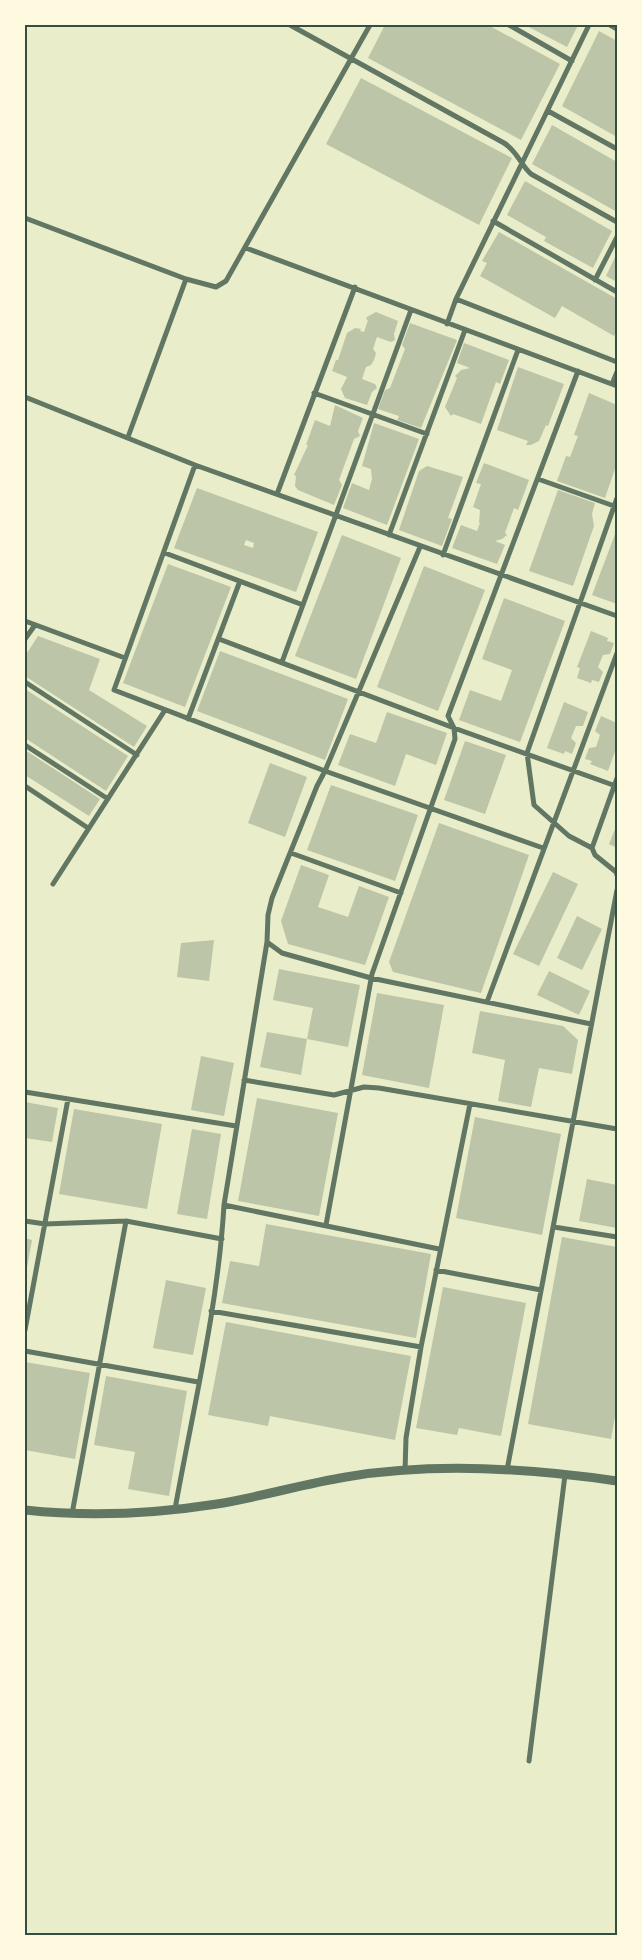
<svg xmlns="http://www.w3.org/2000/svg" width="642" height="1960" font-family="'Crimson Pro',serif">
<style>
.building{fill:#bcc5a7;fill-rule:evenodd}
.lines{fill:none;stroke-linecap:round;stroke-linejoin:round}
.minor{stroke:#617663;stroke-width:5}
.tertiary{stroke:#617663;stroke-width:9}
.neatline{fill:none;stroke:#344e41;stroke-width:2}
</style>
<rect width="100%" height="100%" fill="#e9edc9"/>
<path class="building" d="M385,25H488L560,64L521,140L368,58Z
M525,25H578L567,47Z
M599,31L617,41V137L562,106Z
M361,78L512,158L479,225L326,144Z
M552,125L617,162V212L532,164Z
M525,181L612,231L593,268L544,241L546,237L507,215Z
M499,232L617,299V330L614,336L562,306L555,318L480,276L487,263L482,261Z
M617,253V282L606,276Z
M376,312L398,321L394,334L395,340L391,342L377,337L373,349L376,353L374,360L371,365L366,367L362,379L375,384L377,388L372,392L367,405L345,398L341,389L347,377L332,371L336,360H338L347,333L355,328L361,329L360,331L364,332L368,320L366,319L367,317Z
M410,323L457,340L421,428L397,420L399,416L378,409L385,390L390,388L405,349L402,345Z
M464,343L509,360L500,384L496,382L481,424L453,414L451,416L445,407L457,378L455,376L461,370L470,368L457,363Z
M518,367L564,384L548,426L546,425L539,441L531,445H526L528,441L497,430Z
M589,393L617,405V463L605,498L557,481L566,456L570,457L578,436L574,435Z
M335,405L363,418L358,431L360,436L354,439L339,480L342,485L334,505L298,490L295,486L296,476L294,475L308,445H306L315,420L330,426Z
M374,423L419,439L387,525L343,508L352,483L369,490L372,479L371,469L362,466Z
M484,463L529,480L518,510L514,508L505,533L507,535L502,539L495,541L505,545L497,564L452,548L461,525L477,531L480,523H479L480,510L473,507L481,484L476,483Z
M427,466L463,477L448,518L452,519L442,546L399,530L419,471Z
M197,488L318,532L296,592L174,548ZM246,540L254,543L253,548L244,545Z
M558,490L595,503L592,514L594,526L573,586L529,571Z
M617,529V604L592,595Z
M342,535L401,558L356,679L295,656Z
M168,564L231,587L185,707L123,683Z
M424,566L485,590L438,711L377,687Z
M504,598L565,621L520,742L459,720L470,690L501,701L512,670L482,659Z
M591,631L608,638L607,641L614,643L610,654L603,655L598,667L603,672L599,682L592,680L591,683L577,678L580,668L577,667Z
M38,636L100,659L89,690L147,726L134,747L25,676V656Z
M220,651L348,699L325,760L197,711Z
M25,689L128,756L106,791L25,738Z
M564,702L588,712L583,726H576L571,738L576,743L572,754L565,751L564,754L547,748Z
M387,712L447,733L436,765L406,754L395,786L338,765L350,734L376,743Z
M601,716L617,723V746L608,771L590,764L592,761L585,759L589,748L596,747L600,735L595,731Z
M465,741L506,755L485,814L444,800Z
M25,750L100,799L89,816L25,775Z
M270,763L307,777L285,837L248,823Z
M331,785L418,815L395,881L307,850Z
M439,823L529,855L481,993L393,972L389,962Z
M617,824V848L609,844Z
M301,865L329,875L318,907L348,917L359,886L389,897L365,965L288,944L281,921Z
M553,872L578,884L539,966L513,954Z
M577,916L602,929L582,970L557,958Z
M214,940L209,981L177,977L181,943Z
M279,969L360,985L348,1047L307,1039L313,1008L273,1000Z
M549,971L590,991L579,1015L537,995Z
M377,993L444,1005L429,1088L362,1075Z
M480,1011L563,1026L578,1040L572,1074L539,1068L531,1107L498,1101L505,1060L472,1053Z
M267,1032L307,1039L301,1075L260,1067Z
M201,1056L234,1063L224,1116L191,1110Z
M257,1098L338,1113L319,1216L238,1201Z
M25,1102L58,1108L52,1142L25,1138Z
M74,1109L162,1124L147,1209L59,1194Z
M475,1117L561,1134L542,1235L456,1218Z
M192,1129L221,1134L207,1219L177,1214Z
M587,1179L617,1185V1228L579,1221Z
M266,1224L431,1254L416,1338L222,1303L230,1261L259,1266Z
M562,1237L617,1247V1405L611,1439L528,1424Z
M25,1238L32,1240L26,1273H25Z
M166,1280L206,1288L193,1355L153,1348Z
M443,1287L526,1303L501,1436L459,1428L457,1435L416,1428Z
M226,1322L411,1356L395,1440L270,1416L268,1426L208,1415Z
M25,1362L90,1373L75,1459L25,1450Z
M106,1376L187,1391L169,1496L128,1489L135,1452L94,1445Z"/>
<g class="lines">
<path class="minor" d="M290,25L504,143C517,151 520,164 531,174L617,222
M509,25L572,61
M610,25L617,29
M548,111L617,149
M25,218L186,279
M493,221L617,292
M246,248L617,386
M595,280L617,237
M456,299L617,362
M447,324L456,299L589,25
M612,384L617,372
M314,393L427,434
M25,397L195,465L617,616
M128,437L186,279L216,287L226,281L370,25
M195,465L114,690L325,771L543,848
M538,479L614,506
M277,494L355,287
M389,535L465,330
M165,553L303,605
M443,555L518,350
M25,621L125,658
M25,639L35,625
M219,639L454,728L613,785
M282,662L411,310
M25,682L137,755
M188,719L240,581
M25,745L108,799
M617,778L592,848L595,855L616,872L617,875
M25,786L88,828
M592,848L569,836L534,805L527,753L617,498
M291,853L401,893
M53,884L165,710
M267,942L282,953L371,978L591,1024
M487,1002L617,653
M244,1080L334,1095L364,1087L379,1088L617,1129
M25,1092L236,1126
M224,1205L439,1249
M25,1221L45,1224L126,1221L222,1239
M326,1225L372,974L455,739L454,728L448,716L578,371
M554,1227L617,1237
M436,1270L541,1290
M211,1311L421,1347
M25,1330L68,1099
M25,1351L198,1382
M507,1470L617,890
M405,1471L406,1438L421,1347L470,1104
M175,1509C193,1409 218,1307 224,1205L267,942L268,915L272,898L317,786L325,771L420,547
M72,1514L126,1221
M529,1761L565,1475"/>
<path class="tertiary" d="M25,1510C89,1517 153,1514 217,1504C260,1497 303,1484 346,1477C435,1462 528,1468 617,1481"/>
</g>
<rect width="642" height="1960" fill="none" stroke="#fefae0" stroke-width="52"/>
<rect x="26" y="26" width="590" height="1908" class="neatline"/>
</svg>
